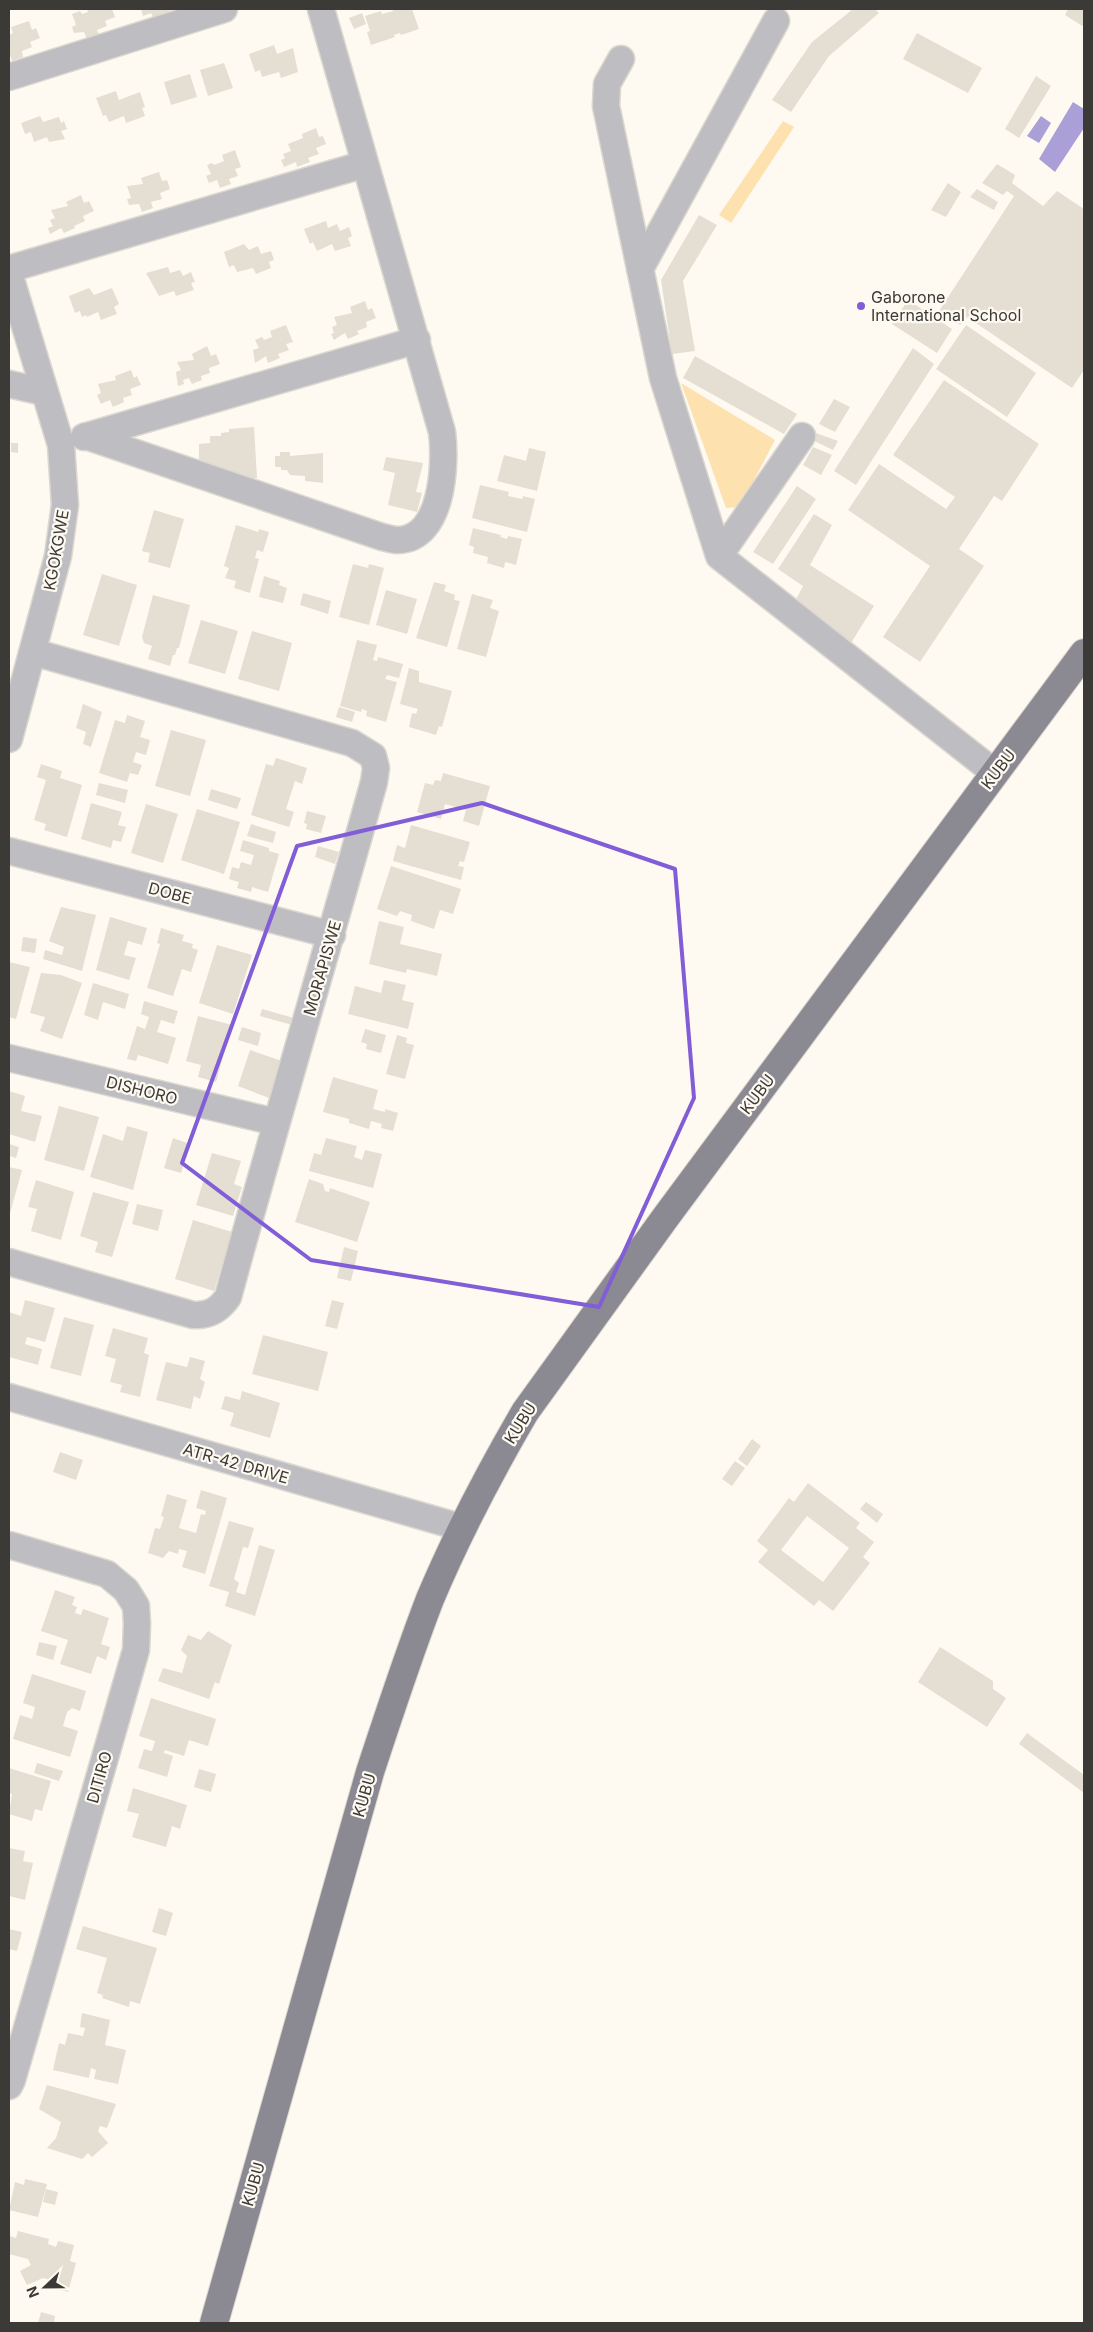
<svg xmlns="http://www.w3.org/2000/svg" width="1093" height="2332" font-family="Inter,sans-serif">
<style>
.green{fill:#fde2b0}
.water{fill:#aa9fd7}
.building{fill:#e4ded3;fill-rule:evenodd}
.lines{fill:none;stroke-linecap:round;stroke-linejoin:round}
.minor-casing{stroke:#dcd7cf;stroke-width:29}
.major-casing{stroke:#dcd7cf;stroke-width:30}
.minor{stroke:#bebdc2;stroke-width:26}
.major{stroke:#8b8a93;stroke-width:28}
.marked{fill:none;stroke:#815dd7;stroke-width:4;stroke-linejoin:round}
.poi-dot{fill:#815dd7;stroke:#fffaf1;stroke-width:2}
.labels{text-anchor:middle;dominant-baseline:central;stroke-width:4.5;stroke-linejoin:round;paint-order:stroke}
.poi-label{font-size:16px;fill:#3c3a36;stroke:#fffaf1;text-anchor:start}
.street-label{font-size:16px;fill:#3c3a36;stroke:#fffaf1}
</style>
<rect width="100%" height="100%" fill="#fffaf1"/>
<path class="green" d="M783,121L794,127L731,223L719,215Z
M681,383L775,440L740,507L726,508Z"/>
<path class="water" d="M1073,102L1084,109V128L1055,172L1039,159Z
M1041,116L1051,123L1039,143L1027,136Z"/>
<path class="building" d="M87,9H112L115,17L105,21L107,26L97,30L99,35L87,39L84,32L74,33L72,27L76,25L72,14L80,11L82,14L88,12Z
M141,9H169L170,11L153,18L151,13L143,16Z
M393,9H412L419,29L401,35L400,33L394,35L395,37L371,45L367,32L370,31L365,16L381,11L382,14L393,11Z
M853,9H875L879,13L829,56L791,112L772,100L812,42Z
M1068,9H1084V27L1065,15Z
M362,13L366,24L354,29L349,18Z
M29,21L32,30L36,28L40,38L30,42L32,47L22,51L23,57L12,61L9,52V35L13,33L11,27Z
M917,33L982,68L968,93L903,59Z
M274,45L277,54L293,48L298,72L281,78L279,72L262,77L260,70L255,72L249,54Z
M224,63L233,88L208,96L200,70Z
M190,74L197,97L171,105L164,82Z
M1036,76L1051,86L1019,138L1005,129Z
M116,91L119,100L140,92L145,107L142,108L145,116L126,123L124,116L109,122L106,115L103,116L96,98Z
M40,116L43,122L59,117L61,123L64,121L67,129L61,131L65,139L49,142L47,137L34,142L31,132L25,134L21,123Z
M316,128L319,137L323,136L326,144L316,148L319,154L308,158L310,162L297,167L296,162L284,167L281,160L285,158L283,154L291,151L288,144L303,138L302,134Z
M235,150L241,167L235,169L238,176L229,179L231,184L220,188L217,180L209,183L206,176L211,174L207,165L212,163L214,165L224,161L222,155Z
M997,164L1015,175L1012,183L1043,206L1057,191L1084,209V370L1072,388L967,317L960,325L939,311L1014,196L1007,191L1003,195L982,183Z
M159,172L162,181L167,180L170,189L160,193L162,199L151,202L153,208L142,212L139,204L129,205L127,199L131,198L127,186L143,184L141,178Z
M948,183L961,192L946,217L931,210Z
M977,189L998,202L994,210L970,197Z
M81,195L84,203L89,201L94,211L83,216L85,221L74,226L75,228L64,233L61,228L50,234L48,228L53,226L50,220L55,218L51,210L68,206L66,202Z
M699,215L717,225L683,281L695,351L672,354L661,280Z
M326,221L328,228L337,224L340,231L349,227L352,236L348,238L351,246L335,251L332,244L317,251L313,242L310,244L304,229Z
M244,244L249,250L258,246L261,254L271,251L274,260L269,262L271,268L256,274L253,268L237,272L234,265L229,267L224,252Z
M168,267L170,273L180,270L183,276L191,272L195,282L191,283L194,290L176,296L174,291L159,296L146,273Z
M89,288L94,295L112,288L119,304L114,307L117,314L101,320L98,312L87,317L86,315L82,317L80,311L75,313L69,296Z
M908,300L952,329L937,353L892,324Z
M365,301L368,310L372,308L376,318L366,322L367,327L357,331L359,334L348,339L345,333L334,340L331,334L334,333L332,327L337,325L334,317L352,313L350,307Z
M286,325L293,342L286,344L289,350L278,354L280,358L268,363L266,356L255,363L253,350L259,348L255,340L262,337L264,340L272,337L270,331Z
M966,325L1036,373L1007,417L936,369Z
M207,346L211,356L216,354L220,364L209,368L210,373L201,376L202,380L192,384L189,378L183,380L184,384L178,386L176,372L181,370L177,362L194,360L192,354Z
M913,348L934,364L856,485L834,471Z
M695,356L797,414L784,434L683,378Z
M131,370L134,378L137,376L141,385L130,389L132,395L123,398L124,402L113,407L110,400L101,404L97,395L101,393L98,384L116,380L115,376Z
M944,380L1039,444L1002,501L994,496L959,549L984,566L920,662L883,637L930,566L848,510L879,464L946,509L955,497L893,455Z
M834,399L850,407L835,432L819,424Z
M254,427L257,478L231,479L215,470V465H199V444L210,443V436H221V433L229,432V429Z
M816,433L838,441L833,450L812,440Z
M11,443H18V453L11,452Z
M813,447L832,455L821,475L803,465Z
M529,448L546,452L537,491L497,481L504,455L526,461Z
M280,452H290V456L323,453V483L305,481V476L290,475L287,470H281V467H275V456H280Z
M386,457L423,463L416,492L422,493L417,512L388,505L395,473L383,470Z
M480,485L509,492L508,496L522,499L523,496L535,499L527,532L472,518Z
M797,486L816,499L773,564L753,552Z
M154,510L184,519L170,568L148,562L150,553L142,551Z
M814,514L832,525L810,565L874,606L846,651L792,607L803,586L778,569Z
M236,525L258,532L259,529L269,532L263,552L257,550L255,558L259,559L250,593L234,588L236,581L225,578L229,568L224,566Z
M473,528L501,535L500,537L507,539L508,536L522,539L516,565L505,562L504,568L487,563L488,557L473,553L474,547L469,545Z
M353,564L368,568L369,564L384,568L369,625L339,617Z
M102,574L137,585L119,646L83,635Z
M264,576L280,581L279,585L287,588L283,603L259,597Z
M434,582L446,585L444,591L455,595L454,600L460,601L447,647L416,638Z
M386,590L417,599L407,634L376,625Z
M303,593L331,601L328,614L300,605Z
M472,594L493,600L490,608L499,611L486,657L457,649Z
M153,595L190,605L179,648H177L175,655H173L170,666L148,659L152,646L144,643L142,637Z
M201,620L238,631L225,674L188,663Z
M252,631L292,643L279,691L238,679Z
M357,640L377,645L373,660L377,661L378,657L403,664L399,678L387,675L385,679L397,682L386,722L366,716L367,711L362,709L361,712L340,706Z
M409,668L419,671V682L452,691L442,727L439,726L436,735L409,727L412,713L416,714L418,709L400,704Z
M83,704L102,712L91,747L83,744L86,732L76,728Z
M339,707L355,712L352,722L336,717Z
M127,715L145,721L140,737L150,740L146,755L136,752L133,762L142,765L138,775L130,773L127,782L99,773L115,720L125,723Z
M171,730L206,740L190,796L155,786Z
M276,758L307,768L302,784L295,781L286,809L294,812L289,827L251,815L266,764L273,766Z
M41,764L62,771L60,778L82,785L67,837L44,830L46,824L34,820L46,780L37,777Z
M443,773L490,786L479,826L463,821L466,810L445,804L441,819L417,812L425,783L433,785L435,780L441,781Z
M99,783L128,790L125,803L96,795Z
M211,789L241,798L237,809L208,800Z
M91,803L122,812L118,825L126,827L121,842L113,840L111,848L81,839Z
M146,804L178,814L163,863L131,853Z
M197,809L240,822L224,874L181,860Z
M307,811L326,816L321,833L306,829L307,824L304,823Z
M251,824L276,832L273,843L247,836Z
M411,825L470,842L464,862L460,861L458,866L464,867L461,880L393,861L397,845L405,848Z
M243,840L269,848V851L279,854L268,892L252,887L251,892L237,888L239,882L229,879L232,867L239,869L241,862L251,865L254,855L240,851Z
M318,846L339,852L335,864L315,857Z
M391,866L461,889L453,914L440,910L434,929L411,921L412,915L400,911L397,916L377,909Z
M61,907L96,915L82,971L43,959L45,950L62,955L64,947L49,941Z
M110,917L147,928L142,945L128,941L124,955L136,958L129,980L96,970Z
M379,921L404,927L400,944L442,954L437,976L407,969L406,973L369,964Z
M161,928L184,935L182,941L193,944L192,948L198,950L191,972L182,969L173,996L147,988L160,944L157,943Z
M23,937L37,939L35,953L21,951Z
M217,945L252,955L233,1014L199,1003Z
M9,962L30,967L16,1019L9,1017Z
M41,973L61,975L82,983L62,1039L40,1031L45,1017L30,1013Z
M384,980L406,985L402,1000L414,1003L408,1029L348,1014L355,986L381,993Z
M93,983L129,994L125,1009L103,1002L98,1020L84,1015Z
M144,1001L178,1011L174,1024L161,1020L157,1032L176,1038L168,1064L138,1055L136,1061L127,1059L137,1026L145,1029L149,1017L141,1014Z
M262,1009L294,1018L292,1025L260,1016Z
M198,1016L232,1025L216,1082L198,1077L201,1065L186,1061Z
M242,1027L261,1033L258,1046L238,1040Z
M365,1029L386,1035L381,1053L366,1049L367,1044L361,1042Z
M397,1035L407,1038L406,1043L414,1045L405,1079L386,1074Z
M250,1050L282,1061L269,1098L238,1086Z
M333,1077L378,1090L373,1109L385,1112V1109L398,1113L393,1131L381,1128L382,1124L371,1121L369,1129L349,1123V1119L323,1112Z
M9,1091L25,1096L21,1111L42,1116L35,1142L9,1134Z
M59,1106L99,1117L84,1171L44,1160Z
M127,1126L148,1132L133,1190L90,1177L103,1134L123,1141Z
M173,1138L190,1144L181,1173L164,1168Z
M326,1138L357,1146L354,1157L362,1160L365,1150L382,1154L373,1188L309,1171L314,1153L321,1155Z
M9,1144L19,1147L16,1158L9,1156Z
M212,1153L241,1161L234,1184L242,1187L233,1216L196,1205Z
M9,1167L22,1170L9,1217Z
M309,1179L323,1184L325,1191L329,1192L330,1188L370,1202L357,1242L295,1222Z
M36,1180L74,1192L61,1240L31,1231L37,1209L28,1207Z
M93,1192L129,1202L112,1257L95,1252L98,1242L80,1236Z
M137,1204L163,1210L158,1231L132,1224Z
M193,1220L232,1232L214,1291L175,1279Z
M344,1247L358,1251L351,1281L337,1278Z
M25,1300L55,1308L45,1342L27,1337L25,1344L42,1349L38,1365L9,1357V1312L21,1316Z
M332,1300L344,1303L337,1329L325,1326Z
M64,1317L94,1325L81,1376L50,1368Z
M113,1328L148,1338L144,1353L149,1355L140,1397L120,1392L122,1385L110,1382L116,1359L105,1356Z
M263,1335L328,1352L318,1391L252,1374Z
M190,1357L205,1361L200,1379L205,1382L200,1399L194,1396L191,1409L156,1400L166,1362L187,1367Z
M242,1391L280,1403L270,1438L230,1426L234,1413L221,1409L225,1396L240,1400Z
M752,1439L761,1446L747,1466L738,1459Z
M60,1452L83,1460L76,1480L53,1472Z
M735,1461L745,1468L732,1486L722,1479Z
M808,1483L860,1523L856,1528L874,1542L863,1557L870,1563L833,1611L819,1600L814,1606L758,1562L768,1550L757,1541L789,1498L794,1502ZM807,1516L849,1548L823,1582L781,1550Z
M201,1490L227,1498L205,1574L182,1567L187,1551L179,1549L178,1554L169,1551L163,1558L148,1553L155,1528L160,1529L164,1517L161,1516L167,1494L187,1500L179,1528L196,1533L201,1514L205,1515L206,1511L196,1508Z
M866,1502L883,1514L877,1523L860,1509Z
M229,1521L254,1528L248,1548L243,1547L234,1579L239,1583L236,1592L245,1595L259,1545L275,1550L255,1616L225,1606L229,1592L209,1586Z
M55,1590L75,1597L72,1605L77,1607L75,1613L81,1615L83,1609L109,1618L101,1644L110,1647L106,1660L97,1656L91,1674L60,1664L68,1640L41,1631Z
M208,1631L232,1645L219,1684L215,1682L209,1699L158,1681L163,1668L182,1673L187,1656L181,1650L188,1635L201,1640Z
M39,1642L57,1646L53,1660L36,1655Z
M940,1647L993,1681V1689L1006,1698L987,1727L918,1682Z
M32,1674L86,1691L80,1711L72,1708L67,1712L63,1726L78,1731L70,1757L13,1739L20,1715L32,1719L35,1707L23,1703Z
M151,1698L216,1719L208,1746L189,1740L184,1756L165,1750L164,1753L173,1756L167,1777L138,1768L144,1749L152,1751L155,1741L139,1736Z
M1027,1733L1084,1775V1793L1019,1744Z
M37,1763L63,1771L59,1781L34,1773Z
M9,1768L51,1781L42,1811L35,1809L32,1821L9,1814L12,1794L9,1793Z
M199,1769L216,1774L211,1792L194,1787Z
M133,1788L187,1805L180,1829L172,1826L166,1847L132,1837L139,1814L127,1811Z
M9,1848L25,1851L23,1861L33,1863L25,1900L9,1896Z
M159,1908L173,1913L166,1936L152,1932Z
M83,1926L157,1948L140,2004L130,2001L129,2007L102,1998L103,1995L97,1993L107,1958L76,1949Z
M9,1929L22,1932L17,1951L9,1949Z
M82,2013L110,2020L105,2045L126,2050L118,2084L94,2079L96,2070L91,2068L89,2078L53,2070L59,2043L65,2045L68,2033L83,2036L85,2028L80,2027Z
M47,2085L116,2104L107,2128L100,2126L98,2131L108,2143L92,2157L88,2153L82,2159L47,2148L56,2138L61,2122L39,2109Z
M25,2179L47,2184L38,2217L9,2210L15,2182L24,2185Z
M46,2189L58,2192L55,2205L43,2202Z
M18,2231L49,2239L48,2244L56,2247L58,2241L74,2245L70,2261L76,2263L68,2292L52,2287L54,2281L43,2278L27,2285L20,2271L31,2265L28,2259L9,2254V2236L16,2238Z
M41,2312L55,2316L54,2323H38Z"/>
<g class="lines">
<g class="minor-casing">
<path id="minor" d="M621,59L607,84L606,106L663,378L719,556L995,773
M9,77L224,9
M9,269L365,164
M640,269L776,21
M9,273L61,445L65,505L58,556L9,739
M9,384L44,392
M86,436L382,537C387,538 393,540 398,540C443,539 446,464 442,432L321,9
M84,437L417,340
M719,556L802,436
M9,851L332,935
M9,1058L275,1122
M9,1262L193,1315C209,1316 219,1310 228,1297C275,1124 326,954 374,782L376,768L373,756L352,743L33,652
M9,1397L463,1528
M9,1545L107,1574L126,1590L136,1606L137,1624L136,1650L12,2080L9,2086"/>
</g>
<g class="major-casing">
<path id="major" d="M214,2323L370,1772C389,1714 408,1656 430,1599C457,1535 490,1472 525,1412L665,1218L1084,653"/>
</g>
<use href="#minor" class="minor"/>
<use href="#major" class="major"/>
</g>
<path class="marked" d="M482,803L675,869L694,1098L599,1307L311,1260L182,1163L297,846Z"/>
<circle class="poi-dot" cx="861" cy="306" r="5"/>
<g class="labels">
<g class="poi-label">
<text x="871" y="297">Gaborone<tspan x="871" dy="18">International School</tspan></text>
</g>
<g class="street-label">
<text transform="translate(56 550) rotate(-80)">KGOKGWE</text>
<text transform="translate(998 769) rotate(-53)">KUBU</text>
<text transform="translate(170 893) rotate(15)">DOBE</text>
<text transform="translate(322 968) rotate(-74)">MORAPISWE</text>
<text transform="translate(142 1090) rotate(14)">DISHORO</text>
<text transform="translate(757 1094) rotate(-53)">KUBU</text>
<text transform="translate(520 1423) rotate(-58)">KUBU</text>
<text transform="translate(236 1463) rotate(16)">ATR-42 DRIVE</text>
<text transform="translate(99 1777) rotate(-74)">DITIRO</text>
<text transform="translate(364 1795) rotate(-74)">KUBU</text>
<text transform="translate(253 2184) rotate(-74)">KUBU</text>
</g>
</g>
<rect width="1093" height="2332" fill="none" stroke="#3c3a36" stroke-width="20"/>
<g transform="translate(45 2287) rotate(248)" stroke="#fffaf1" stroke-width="4" paint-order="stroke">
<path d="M0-4L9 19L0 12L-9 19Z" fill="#3c3a36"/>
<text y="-8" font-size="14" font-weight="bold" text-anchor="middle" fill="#3c3a36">N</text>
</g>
</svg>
